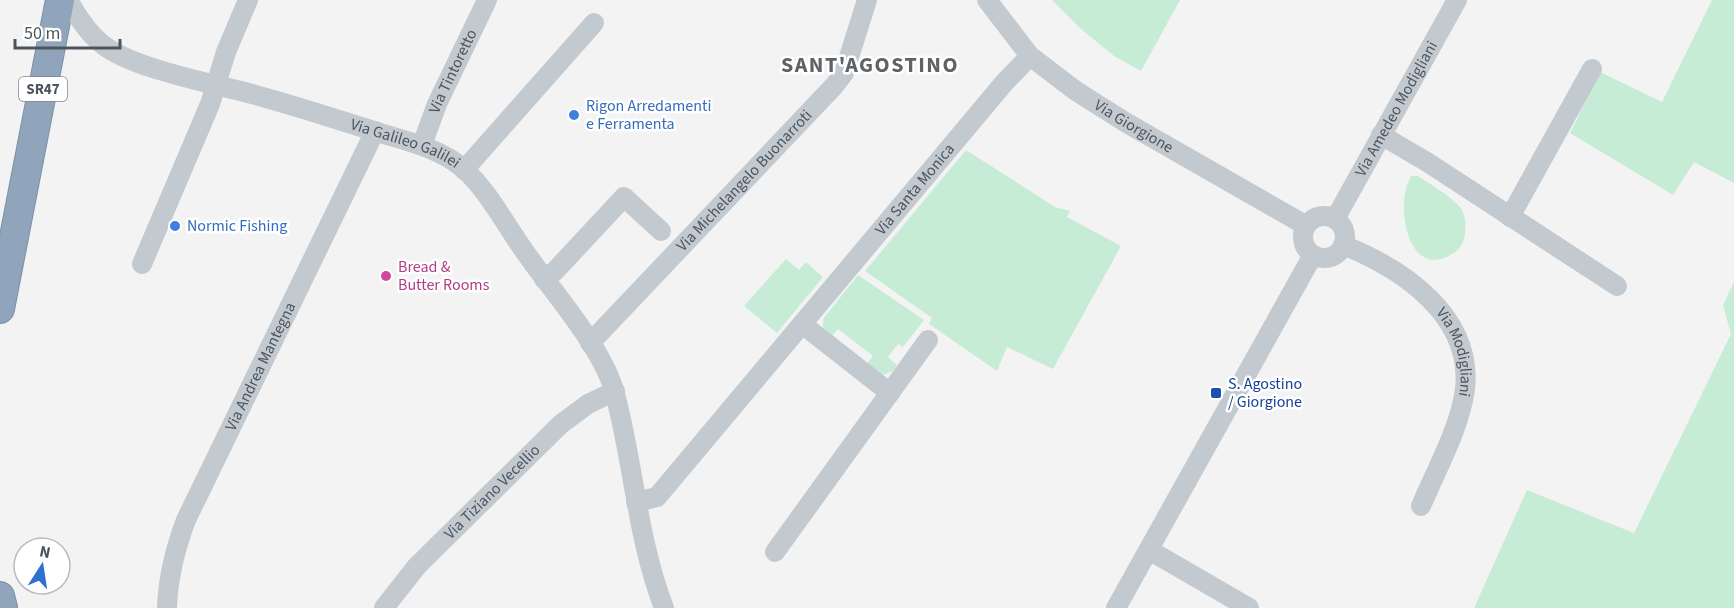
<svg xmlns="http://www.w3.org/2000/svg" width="1734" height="608" font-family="'Source Sans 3',sans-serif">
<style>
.green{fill:#c7ecd6}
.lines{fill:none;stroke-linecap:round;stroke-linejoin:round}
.highway-casing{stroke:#7b8fa7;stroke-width:30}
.minor{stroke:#c2c9cf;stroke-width:20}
.highway{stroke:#90a4bb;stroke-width:28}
.shop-dot{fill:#3f7fe0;stroke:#fff;stroke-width:2}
.hotel-dot{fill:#d1479c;stroke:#fff;stroke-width:2}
.transit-dot{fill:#1a4fb4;stroke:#fff;stroke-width:2}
.labels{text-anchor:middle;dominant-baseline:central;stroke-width:5;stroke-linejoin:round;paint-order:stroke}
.shield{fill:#fff;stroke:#82888e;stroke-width:1.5}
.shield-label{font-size:15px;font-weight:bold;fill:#4c555e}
.street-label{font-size:16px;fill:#4c555e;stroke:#fff}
.shop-label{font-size:16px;fill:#366cbe;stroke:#fff;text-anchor:start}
.hotel-label{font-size:16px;fill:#b23c85;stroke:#fff;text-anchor:start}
.transit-label{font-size:16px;fill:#164399;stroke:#fff;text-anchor:start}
.district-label{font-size:22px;font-weight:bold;letter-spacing:1.5px;fill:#5f6267;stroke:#fff}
</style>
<rect width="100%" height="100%" fill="#f4f3f3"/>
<path class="green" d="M1052,0H1180L1141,71L1114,56L1081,29Z
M1712,0H1734V183L1694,162L1673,195L1570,133L1600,72L1662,102Z
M966,150L1055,207L1070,211L1067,217L1121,246L1053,369L1007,347L997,371L929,324L932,318L865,271Z
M1411,176H1418C1431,185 1448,194 1459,206C1465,212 1466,223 1465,232C1465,241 1460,250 1452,254C1412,279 1398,218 1406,189C1407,184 1409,180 1411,176Z
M786,259L799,270L806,262L823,277L777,333L744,306Z
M858,275L924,320L903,347L898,344L888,357L897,365L893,371L883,375L866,365L873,356L838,329L830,338L823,327V319Z
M1734,282V608H1474L1527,490L1634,533L1731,334L1723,305Z"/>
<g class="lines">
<g class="highway-casing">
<path id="highway" d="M0,309L60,0
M0,596L3,608"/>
</g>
<g class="minor">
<path id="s1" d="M68,0C77,16 88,33 102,44C131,68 210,83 248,93C290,104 332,118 374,131C405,141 438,147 464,169C489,192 505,224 525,252C552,291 604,349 615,394C634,465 637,538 664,608"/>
<path id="s2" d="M987,0L1030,56L1076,91L1125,122L1305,225"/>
<path d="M1381,135L1427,162L1617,286"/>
<path id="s3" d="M422,145L437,104L487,0"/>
<path d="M464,170L594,23"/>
<circle cx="1324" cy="237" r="21"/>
<path d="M1510,217L1592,69"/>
<path id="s4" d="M1335,219L1457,0"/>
<path id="s5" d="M1343,245C1403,269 1473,316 1465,389C1460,428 1436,470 1421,506"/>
<path d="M142,264L210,104L226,52L248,0"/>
<path d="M544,279L555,271L624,197L661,231"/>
<path d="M802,324L890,393"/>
<path id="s6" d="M590,343L834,86L844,73L867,0"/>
<path id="s7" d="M636,502L657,497L1004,83L1030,56"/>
<path d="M1149,550L1249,608"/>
<path d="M775,552L928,340"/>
<path id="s8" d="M167,608C168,577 175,549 186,520L375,131"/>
<path id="s9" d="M384,608L417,566L561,424L588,404L615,391"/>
<path d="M1116,608L1313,255"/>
</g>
<use href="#highway" class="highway"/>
</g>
<g class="shop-dot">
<circle cx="574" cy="115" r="6"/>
<circle cx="175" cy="226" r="6"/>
</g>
<circle class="hotel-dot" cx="386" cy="276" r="6"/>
<rect class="transit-dot" x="1210" y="387" width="12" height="12" rx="3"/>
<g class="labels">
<rect class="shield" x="19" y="77" width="48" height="24" rx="4.5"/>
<g class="shield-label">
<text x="43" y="89">SR47</text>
</g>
<g class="street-label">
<text stroke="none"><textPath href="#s3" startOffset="80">Via Tintoretto</textPath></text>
<text stroke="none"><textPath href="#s4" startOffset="126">Via Amedeo Modigliani</textPath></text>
<text stroke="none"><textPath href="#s2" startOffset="196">Via Giorgione</textPath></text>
<text stroke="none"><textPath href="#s1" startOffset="376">Via Galileo Galilei</textPath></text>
<text stroke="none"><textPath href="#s6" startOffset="224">Via Michelangelo Buonarroti</textPath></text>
<text stroke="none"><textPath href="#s7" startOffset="423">Via Santa Monica</textPath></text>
<text stroke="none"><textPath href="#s5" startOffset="164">Via Modigliani</textPath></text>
<text stroke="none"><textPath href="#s8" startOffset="261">Via Andrea Mantegna</textPath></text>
<text stroke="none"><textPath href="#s9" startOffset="159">Via Tiziano Vecellio</textPath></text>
</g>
<g class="shop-label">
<text x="586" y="106">Rigon Arredamenti<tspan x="586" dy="18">e Ferramenta</tspan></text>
<text x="187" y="226">Normic Fishing</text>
</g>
<g class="hotel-label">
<text x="398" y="267">Bread &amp;<tspan x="398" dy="18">Butter Rooms</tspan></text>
</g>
<g class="transit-label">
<text x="1228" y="384">S. Agostino<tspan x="1228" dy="18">/ Giorgione</tspan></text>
</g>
<g class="district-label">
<text x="870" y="65">SANT'AGOSTINO</text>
</g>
</g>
<g transform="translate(42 566) rotate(12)"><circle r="28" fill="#ffffff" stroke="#b7bbbf" stroke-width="1.5"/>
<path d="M0-4.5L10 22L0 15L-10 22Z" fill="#2e71d3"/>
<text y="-9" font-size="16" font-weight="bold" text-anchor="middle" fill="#4c555e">N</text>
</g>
<path d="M15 39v9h105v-9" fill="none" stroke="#4c555e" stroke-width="3"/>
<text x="24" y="39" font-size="18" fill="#4c555e" stroke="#ffffff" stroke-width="4.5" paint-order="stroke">50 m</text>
</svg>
